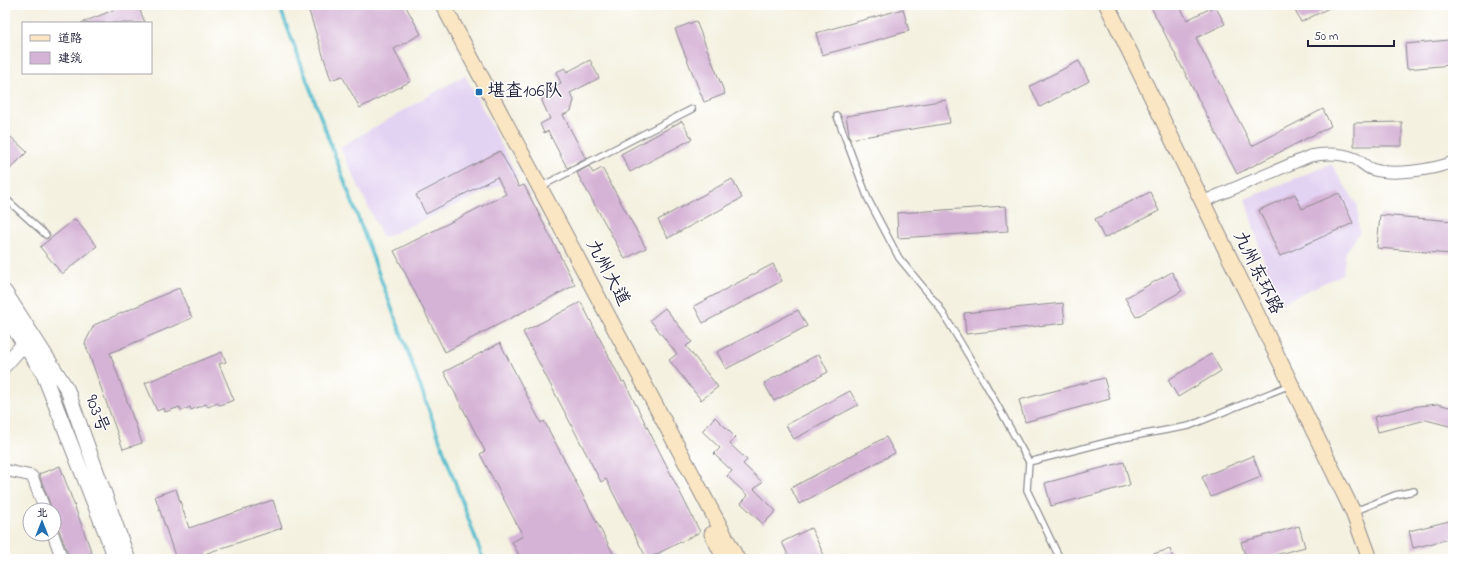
<svg xmlns="http://www.w3.org/2000/svg" width="1458" height="564" font-family="'Indie Flower','LXGW WenKai TC',sans-serif">
<style>
.built{fill:#e3d3f2}
.lines{fill:none;stroke-linecap:round;stroke-linejoin:round}
.stream{stroke:#52bdce;stroke-width:3.5}
.building{fill:#d5b3d6}
.service-casing{stroke:#8b8a8e;stroke-width:8}
.minor-casing{stroke:#8b8a8e;stroke-width:13}
.tertiary-casing{stroke:#8b8a8e;stroke-width:16}
.secondary-casing{stroke:#8b8a8e;stroke-width:17}
.service{stroke:#fff;stroke-width:5.5}
.minor{stroke:#fff;stroke-width:11}
.tertiary{stroke:#fff;stroke-width:14}
.secondary{stroke:#fbe6c3;stroke-width:15}
.poi-dot{fill:#1f6fb2;stroke:#fff;stroke-width:1.5}
.labels{text-anchor:middle;dominant-baseline:central;stroke-width:3;stroke-linejoin:round;paint-order:stroke}
.poi-label{font-size:18px;fill:#22223b;stroke:#fff;text-anchor:start}
.street-label{font-size:18px;fill:#22223b;stroke:#fff}
</style>
<rect width="100%" height="100%" fill="#fff"/>
<filter id="ink" filterUnits="userSpaceOnUse"><feTurbulence type="fractalNoise" baseFrequency=".025" numOctaves="2"/><feDisplacementMap in="SourceGraphic" scale="8" xChannelSelector="R" yChannelSelector="G"/><feConvolveMatrix kernelMatrix="1 2 1 2 8 2 1 2 1" color-interpolation-filters="sRGB"/></filter>
<filter id="wash" filterUnits="userSpaceOnUse"><feTurbulence type="fractalNoise" baseFrequency=".012" numOctaves="4" result="noise"/><feDisplacementMap in="SourceGraphic" scale="16" xChannelSelector="R" yChannelSelector="G"/><feGaussianBlur stdDeviation="0.9" result="paint"/><feColorMatrix in="noise" values="0 0 0 0 0 0 0 0 0 0 0 0 0 0 0 0 0 1.4 0 .05"/><feComposite in="paint" operator="in"/></filter>
<g filter="url(#wash)">
<rect width="100%" height="100%" fill="#f4f1e0"/>
<path class="built" d="M465,75L518,177L383,238L340,147Z
M1331,164L1358,206L1359,234L1346,252L1343,274L1277,305L1245,199Z"/>
<g class="lines">
<path class="stream" d="M279,5L402,336L483,559"/>
</g>
<g id="blocks">
<path class="building" d="M126,5H138L145,23H81Z
M307,5H405L421,34L394,49L411,81L360,108L342,76L331,80Z
M1159,5H1179L1187,20L1215,6L1225,24L1196,38L1252,146L1323,109L1331,126L1237,174L1152,9Z
M1292,5H1335L1301,22Z
M903,9L909,31L822,55L816,33Z
M696,21L725,94L704,102L675,29Z
M1449,40L1451,65L1407,69L1405,44Z
M590,60L599,78L570,93L574,100L571,111L563,115L586,159L567,168L548,131L544,133L540,124L550,119L542,101L544,92L561,83L556,72L565,68L567,72Z
M1079,61L1089,81L1040,107L1030,86Z
M946,100L950,123L850,139L846,116Z
M682,121L692,139L630,172L621,154Z
M1402,122V146H1354V123Z
M11,137L27,152L5,174V143Z
M500,151L519,187L524,185L575,285L445,352L394,251L506,194L497,177L426,214L416,195Z
M589,166L593,173L602,168L646,248L625,259L577,173Z
M732,179L742,198L668,238L658,220Z
M1150,192L1159,211L1104,238L1095,219Z
M1339,193L1353,223L1280,256L1259,210L1295,194L1302,209Z
M1006,206L1008,231L898,238L897,213Z
M1380,215L1453,221L1451,254L1377,248Z
M75,219L97,246L62,274L40,247Z
M773,264L782,281L703,323L694,306Z
M1172,272L1182,291L1136,317L1125,298Z
M179,288L192,318L110,353L142,443L123,449L85,343L94,325Z
M581,302L622,382L624,381L700,532L647,559L606,479L601,482L523,332Z
M1063,303L1065,323L966,334L964,313Z
M665,308L692,342L686,346L718,387L701,400L669,360L677,354L650,320Z
M798,310L807,326L726,369L717,352Z
M500,343L541,423L544,421L616,559H521L512,542L523,536L480,454L485,451L444,372Z
M222,352L226,362L219,364L234,400L220,405L217,403L208,407L206,404L191,410L190,407L181,411L180,407L165,412L164,408L157,411L145,383Z
M819,354L828,372L774,401L764,383Z
M1211,354L1221,371L1178,397L1168,380Z
M1104,378L1110,399L1025,422L1019,400Z
M850,391L858,405L794,439L786,425Z
M1438,404L1453,408V427L1426,420L1378,432L1374,417L1418,406Z
M715,417L736,438L730,444L747,460L743,464L762,482L754,489L776,511L763,524L741,503L748,496L727,476L732,471L714,454L720,448L702,431Z
M886,437L895,453L799,504L791,488Z
M1253,456L1261,477L1211,497L1202,477Z
M1124,462L1130,485L1051,506L1045,483Z
M60,466L94,559H70L54,517V510H52L39,474Z
M176,489L189,528L273,500L282,528L207,553L209,559H176L155,496Z
M1453,520V538L1413,548L1409,531Z
M1299,526L1305,547L1260,559H1246L1241,542Z
M811,528L826,559H790L782,542Z
M1170,549L1173,559H1146V556Z"/>
</g>
</g>
<g filter="url(#ink)">
<use href="#blocks" fill-opacity="0" stroke="#8b8a8e" stroke-width="1"/>
<g class="lines">
<g class="service-casing">
<path id="service" d="M837,116L868,199L899,258L938,305L985,383L1029,462L1027,490L1060,559
M540,187L692,109
M5,198L46,235
M1029,462L1123,438L1189,426L1290,385
M1353,512L1395,495L1414,491"/>
</g>
<g class="minor-casing">
<path id="minor" d="M1202,202L1310,156C1326,153 1341,153 1356,159C1361,162 1366,167 1371,169C1392,176 1433,170 1453,162
M5,471H9L32,476L45,510
M53,534L62,559"/>
</g>
<g class="tertiary-casing">
<path id="tertiary" d="M5,292L67,389L128,559
M5,315L43,373L116,559
M5,365L30,337"/>
</g>
<g class="secondary-casing">
<path id="secondary" d="M443,5L737,559
M1107,5L1353,512L1370,559
M712,534L725,559"/>
</g>
<use href="#service" class="service"/>
<use href="#minor" class="minor"/>
<use href="#tertiary" class="tertiary"/>
<use href="#secondary" class="secondary"/>
</g>
</g>
<rect class="poi-dot" x="475" y="88" width="8" height="8" rx="2"/>
<g class="labels">
<g class="poi-label">
<text x="487" y="92">堪查106队</text>
</g>
<g class="street-label">
<text transform="translate(607 273) rotate(62)">九州大道</text>
<text transform="translate(1257 273) rotate(64)">九州东环路</text>
<text transform="translate(96 414) rotate(70)">903号</text>
</g>
</g>
<rect width="1458" height="564" fill="none" stroke="#fff" stroke-width="20"/>
<rect x="22" y="22" width="130" height="52" fill="#ffffff" stroke="#a7a7b1"/>
<rect x="30" y="35" width="20" height="6" fill="#fbe6c3" stroke="#a7a7b1"/>
<text x="58" y="42" font-size="12" fill="#22223b">道路</text>
<rect x="30" y="52" width="20" height="12" fill="#d5b3d6" stroke="#a7a7b1"/>
<text x="58" y="62" font-size="12" fill="#22223b">建筑</text>
<g transform="translate(42 522)"><circle r="19" fill="#ffffff" stroke="#a7a7b1"/>
<path d="M0-3L7 15L0 10L-7 15Z" fill="#1f6fb2"/>
<text y="-6" font-size="11" font-weight="bold" text-anchor="middle" fill="#22223b">北</text>
</g>
<path d="M1308 40v6h86v-6" fill="none" stroke="#22223b" stroke-width="2"/>
<text x="1314" y="40" font-size="12" fill="#22223b" stroke="#ffffff" stroke-width="3" paint-order="stroke">50 m</text>
</svg>
